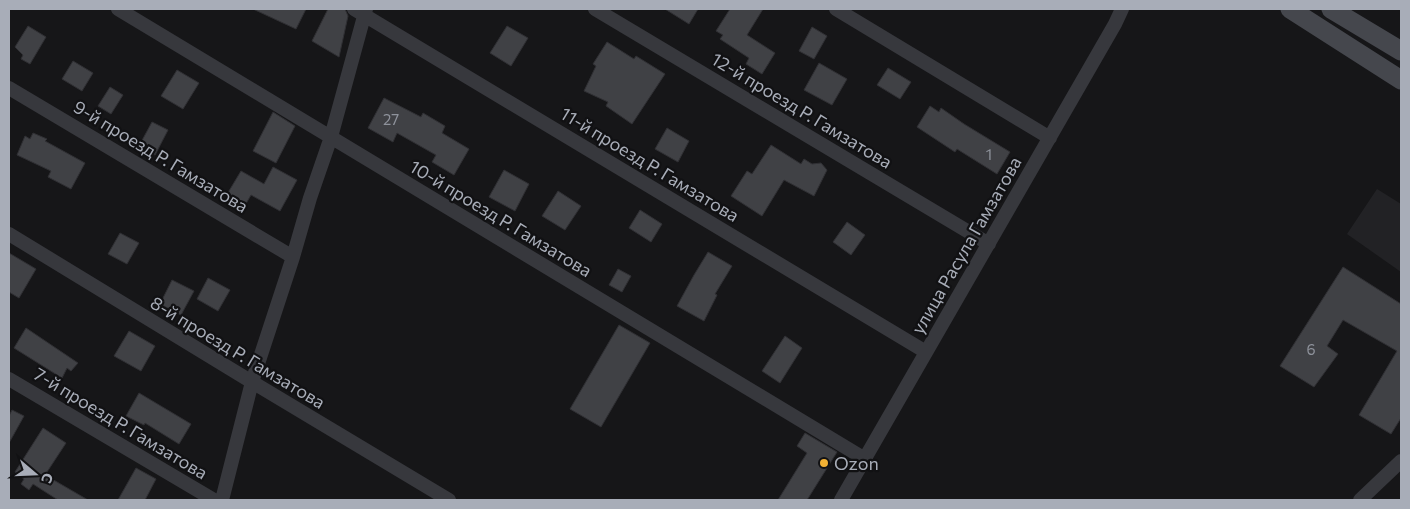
<svg xmlns="http://www.w3.org/2000/svg" width="1410" height="509" font-family="Commissioner,sans-serif">
<style>
.built{fill:#222225}
.building{fill:#404145;stroke:#303034}
.lines{fill:none;stroke-linecap:round;stroke-linejoin:round}
.minor{stroke:#37383d;stroke-width:14}
.secondary{stroke:#45474d;stroke-width:19}
.poi-dot{fill:#f2b134;stroke:#111113;stroke-width:2}
.labels{text-anchor:middle;dominant-baseline:central;stroke-width:4.5;stroke-linejoin:round;paint-order:stroke}
.number-label{font-size:15px;fill:#8e929b}
.street-label{font-size:18px;fill:#a8adb8;stroke:#111113}
.poi-label{font-size:18px;fill:#a8adb8;stroke:#111113;text-anchor:start}
</style>
<rect width="100%" height="100%" fill="#161618"/>
<path class="built" d="M1377,189L1401,204V272L1347,234Z"/>
<path class="building" d="M253,9H306L296,29Z
M328,9H345L348,16L339,57L312,41Z
M665,9H698L689,24Z
M730,9H763L747,35L775,53L762,74L746,64L749,58L720,39L723,35L716,31Z
M28,26L46,37L30,64L21,59L23,55L15,47Z
M507,26L528,38L511,66L490,53Z
M812,27L827,36L814,59L799,51Z
M607,42L634,59L636,56L665,74L632,124L606,106L608,102L584,91L596,66L593,64Z
M73,61L93,73L82,91L62,79Z
M819,63L847,79L832,105L804,90Z
M888,68L911,82L900,99L877,85Z
M177,70L199,83L183,109L161,96Z
M110,87L123,95L111,114L98,106Z
M384,98L421,117L423,113L445,126L442,133L469,149L454,175L432,162L436,155L397,133L393,142L368,128Z
M930,106L939,112L941,108L964,124L1010,152L997,174L957,149L955,152L917,127Z
M273,112L295,126L276,163L253,151Z
M152,122L168,130L155,155L139,146Z
M667,128L689,141L678,162L655,149Z
M33,133L47,139L45,141L85,163L71,189L48,177L51,171L17,155L25,136L30,139Z
M771,145L801,164L804,159L812,164L821,163L827,170L814,196L784,180L762,216L731,196L747,171L752,174Z
M273,167L297,180L280,211L251,195L244,207L226,196L241,171L264,184Z
M504,170L529,184L515,211L489,197Z
M558,191L581,206L565,230L542,216Z
M640,210L662,224L651,242L629,228Z
M847,222L865,235L851,255L833,242Z
M120,233L139,243L127,264L108,254Z
M708,252L732,266L715,294L717,295L704,321L677,306L694,275Z
M9,253L36,269L19,298L9,292Z
M1343,267L1401,304V418L1391,434L1359,415L1397,351L1343,320L1327,346L1338,354L1314,387L1280,366Z
M618,269L631,276L622,292L609,285Z
M208,278L230,290L218,311L197,299Z
M172,280L194,291L181,315L160,304Z
M619,325L650,343L601,427L570,409Z
M26,328L78,363L71,371L67,368L62,378L14,348Z
M129,331L155,346L141,371L114,356Z
M785,336L802,348L780,383L762,371Z
M139,393L191,424L179,444L145,423L144,425L126,416Z
M12,410L24,416L9,443V416Z
M43,428L66,443L45,475L88,500H58L33,484L29,490L21,484L24,479L15,472Z
M805,433L837,452L807,500H778L807,453L797,446Z
M136,468L156,479L145,500H118Z"/>
<g class="lines">
<path class="minor" d="M118,9L865,459
M354,9L926,352
M595,9L989,244
M836,9L1050,138
M9,88L293,257
M9,234L252,382L449,500
M9,379L214,500
M222,500L252,382L293,257L310,198L331,137L366,9
M841,500L1115,24L1122,9
M1360,500L1401,461"/>
<path class="secondary" d="M1290,9L1401,80
M1331,9L1401,51"/>
</g>
<circle class="poi-dot" cx="824" cy="463" r="5"/>
<g class="labels">
<g class="number-label">
<text x="391" y="119">27</text>
<text x="989" y="154">1</text>
<text x="1311" y="349">6</text>
</g>
<g class="street-label">
<text transform="translate(802 110) rotate(31)">12-й проезд Р. Гамзатова</text>
<text transform="translate(161 156) rotate(31)">9-й проезд Р. Гамзатова</text>
<text transform="translate(650 164) rotate(31)">11-й проезд Р. Гамзатова</text>
<text transform="translate(501 218) rotate(31)">10-й проезд Р. Гамзатова</text>
<text transform="translate(966 245) rotate(-60)">улица Расула Гамзатова</text>
<text transform="translate(238 352) rotate(31)">8-й проезд Р. Гамзатова</text>
<text transform="translate(121 423) rotate(31)">7-й проезд Р. Гамзатова</text>
</g>
<g class="poi-label">
<text x="834" y="463">Ozon</text>
</g>
</g>
<rect width="1410" height="509" fill="none" stroke="#a8adb8" stroke-width="20"/>
<g transform="translate(35 474) rotate(109)" stroke="#111113" stroke-width="4" paint-order="stroke">
<path d="M0-4L9 19L0 12L-9 19Z" fill="#a8adb8"/>
<text y="-8" font-size="14" font-weight="bold" text-anchor="middle" fill="#a8adb8">С</text>
</g>
</svg>
